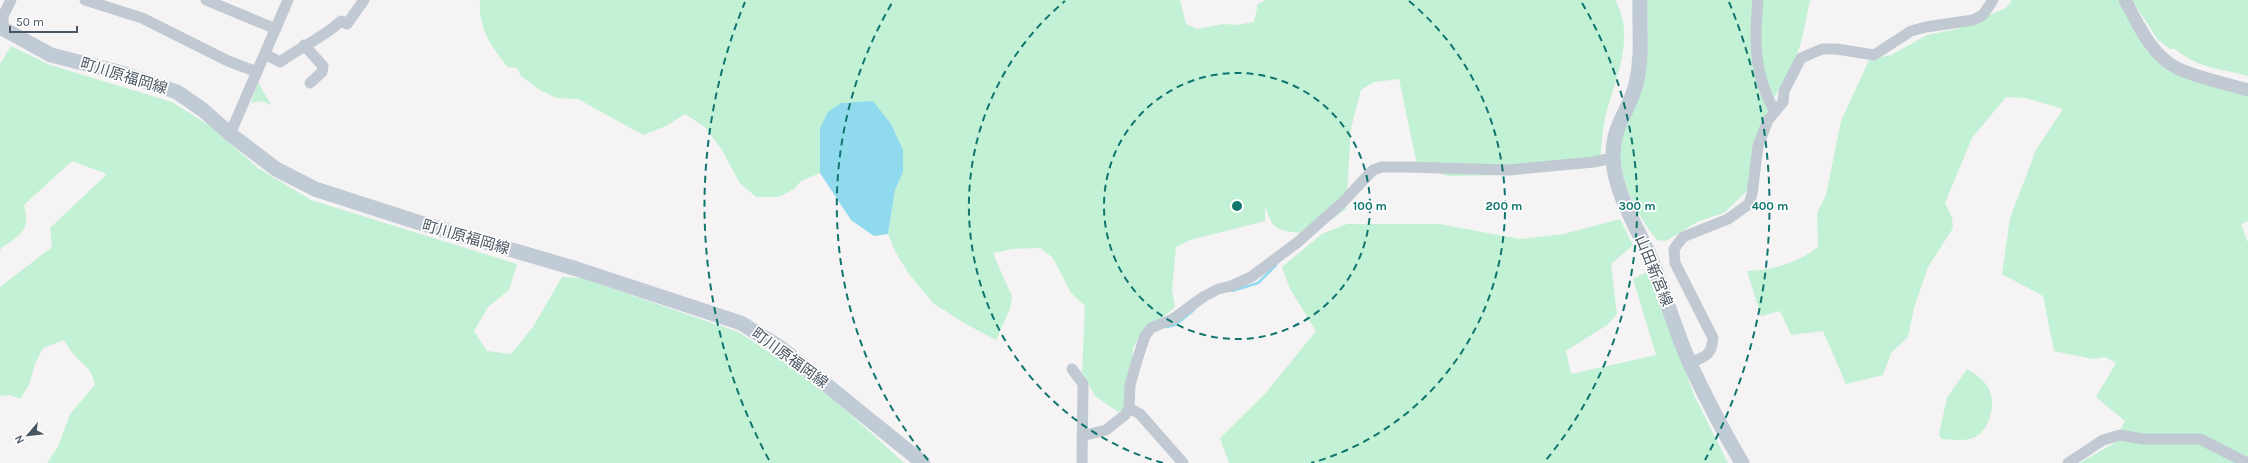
<svg xmlns="http://www.w3.org/2000/svg" width="2248" height="463" font-family="Karla,'Noto Sans JP',sans-serif">
<style>
.green{fill:#c3f1d5}
.water{fill:#90daee}
.lines{fill:none;stroke-linecap:round;stroke-linejoin:round}
.stream{stroke:#90daee;stroke-width:2.5}
.minor{stroke:#c1cad2;stroke-width:11}
.tertiary{stroke:#c1cad2;stroke-width:13}
.secondary{stroke:#c1cbd6;stroke-width:15}
.ring{fill:none;stroke:#0f766e;stroke-width:2;stroke-dasharray:7 5}
.labels{text-anchor:middle;dominant-baseline:central;stroke-width:3.5;stroke-linejoin:round;paint-order:stroke}
.street-label{font-size:15px;fill:#4a5661;stroke:#fff}
.centre{fill:#0f766e;stroke:#fff;stroke-width:2}
.ring-label{font-size:12px;text-anchor:middle;font-weight:bold;fill:#0f766e;stroke:#fff;stroke-width:3.5;stroke-linejoin:round;paint-order:stroke}
</style>
<rect width="100%" height="100%" fill="#f5f3f3"/>
<path class="green" d="M480,0H1180L1186,24L1197,29L1224,24L1237,25L1254,22L1258,4L1266,0H1615C1637,38 1614,80 1605,118C1602,134 1601,151 1599,167L1505,175L1448,176L1417,165L1399,79L1374,82L1361,90L1351,128L1346,209L1312,234C1300,232 1281,234 1273,224C1269,219 1268,212 1265,207V221L1190,240L1176,247L1172,290L1175,307L1140,336L1133,348L1127,406L1118,412L1095,396L1082,372L1085,306L1071,293L1053,258L1040,248L1012,249L993,253L1012,297L1010,309L996,340L964,323L933,303L909,274L896,253L888,234L895,190L903,172L820,128V173L801,181L794,189L779,197H756L739,182L722,150L705,127L685,114L666,126L643,135L578,99L556,98L540,90L521,76L517,68L508,67C491,47 478,28 480,0Z
M1646,0H1810L1802,39L1792,69L1773,99L1760,129L1749,189L1724,213L1699,221L1666,241L1657,240C1636,214 1621,183 1619,149L1647,47L1648,26Z
M2012,0H2120L2147,51L2160,62L2248,96V221L2241,224L2248,243V463H2079L2113,444L2125,421L2096,397L2116,363L2105,357L2093,359L2054,351L2043,296L2002,274L2010,218L2036,150L2063,109L2026,98L2006,97L1972,138L1945,203L1952,218L1953,228L1928,267L1914,308L1908,337L1891,353L1883,375L1846,384L1823,331L1791,335L1780,311L1761,316L1747,271C1772,270 1798,263 1818,247L1817,213L1826,195L1841,121L1869,60L1891,55L1927,35L1957,29L2006,8Z
M2132,0H2248V76C2216,67 2202,70 2175,49H2170L2158,40Z
M11,46L50,65L172,102L210,126L258,168L311,200L517,264L509,290L488,307L474,331L487,351L511,354L533,327L562,277L582,278L738,332L792,367L848,412L904,463H47L58,447L70,414L95,385C91,365 81,365 71,351C68,348 66,343 64,340L43,348L35,364L29,385L20,399L11,395L0,396V287L52,247L50,228L107,174L72,161L24,205C31,230 20,236 1,248L0,252V64Z
M258,82L271,105L262,101L251,103Z
M1620,219L1633,245L1611,264L1617,314L1607,325L1566,351L1571,374L1656,355L1633,279L1649,271L1694,395L1728,463H1229L1220,438L1265,394L1316,331L1290,289L1282,267L1322,234L1347,224H1439L1520,239L1564,234Z
M1967,369C1975,374 1983,379 1988,387C1997,402 1990,430 1975,437C1967,442 1951,439 1941,439L1939,434L1947,398Z"/>
<path class="water" d="M873,101L891,124L903,150V172L895,190L888,234L874,236L851,220L820,173V128L828,112L841,103Z"/>
<g class="lines">
<path class="stream" d="M1232,291L1258,283L1276,265
M1167,327L1175,325L1194,310"/>
<path class="minor" d="M85,0L142,18L228,61L257,72
M206,0L276,29
M1758,0C1754,41 1754,75 1775,112
M3,29V16L11,0
M304,45L323,66L322,72L310,83
M265,54L280,62C300,47 323,38 341,21L347,24L364,0
M230,134L288,0
M1690,363C1705,357 1712,355 1713,338L1675,263L1674,249L1683,237L1728,219L1749,204L1752,194L1758,146L1768,120L1783,102L1784,91L1801,58L1822,49H1837L1874,55L1911,31L1926,27L1973,20L1983,15L1993,0
M1072,369L1083,384L1082,463
M1129,408L1140,414L1183,463
M1082,436L1106,430L1125,415L1129,408L1130,385L1138,357L1145,336L1151,328L1173,319L1203,297L1218,289L1231,286L1251,277L1298,242L1343,202L1373,170L1382,167H1407L1509,170L1593,162L1613,158
M2068,463L2103,440L2120,435L2143,439H2200L2247,463"/>
<path class="tertiary" d="M2125,0C2138,24 2151,55 2177,68C2194,77 2228,84 2248,90"/>
<path class="secondary" d="M1640,0C1639,29 1643,55 1636,84C1629,112 1612,125 1613,158C1614,192 1638,229 1651,259C1665,294 1675,330 1690,364C1706,398 1723,431 1742,463
M0,27L51,55L122,73L177,92L203,110L230,134L276,169L315,189L417,222L577,269L741,323L781,348L923,463"/>
</g>
<g class="ring">
<circle cx="1237" cy="206" r="133"/>
<path d="M1163 463A267 267 0 0 1 1065 1M1409 1A267 267 0 0 1 1311 463"/>
<path d="M928 460A400 400 0 0 1 892 3M1582 3A400 400 0 0 1 1546 460"/>
<path d="M769 460A533 533 0 0 1 745 2M1729 2A533 533 0 0 1 1705 460"/>
</g>
<g class="labels">
<g class="street-label">
<text transform="translate(124 76) rotate(17)">町川原福岡線</text>
<text transform="translate(466 237) rotate(16)">町川原福岡線</text>
<text transform="translate(1654 271) rotate(68)">山田新宮線</text>
<text transform="translate(790 358) rotate(36)">町川原福岡線</text>
</g>
</g>
<circle cx="1237" cy="206" r="6" class="centre"/>
<g class="ring-label">
<text x="1370" y="210">100 m</text>
<text x="1504" y="210">200 m</text>
<text x="1637" y="210">300 m</text>
<text x="1770" y="210">400 m</text>
</g>
<g transform="translate(28 435) rotate(242)" stroke="#ffffff" stroke-width="3" paint-order="stroke">
<path d="M0-3L7 15L0 10L-7 15Z" fill="#4a5661"/>
<text y="-6" font-size="11" font-weight="bold" text-anchor="middle" fill="#4a5661">N</text>
</g>
<path d="M10 26v6h67v-6" fill="none" stroke="#4a5661" stroke-width="2"/>
<text x="16" y="26" font-size="12" fill="#4a5661" stroke="#ffffff" stroke-width="3" paint-order="stroke">50 m</text>
</svg>
